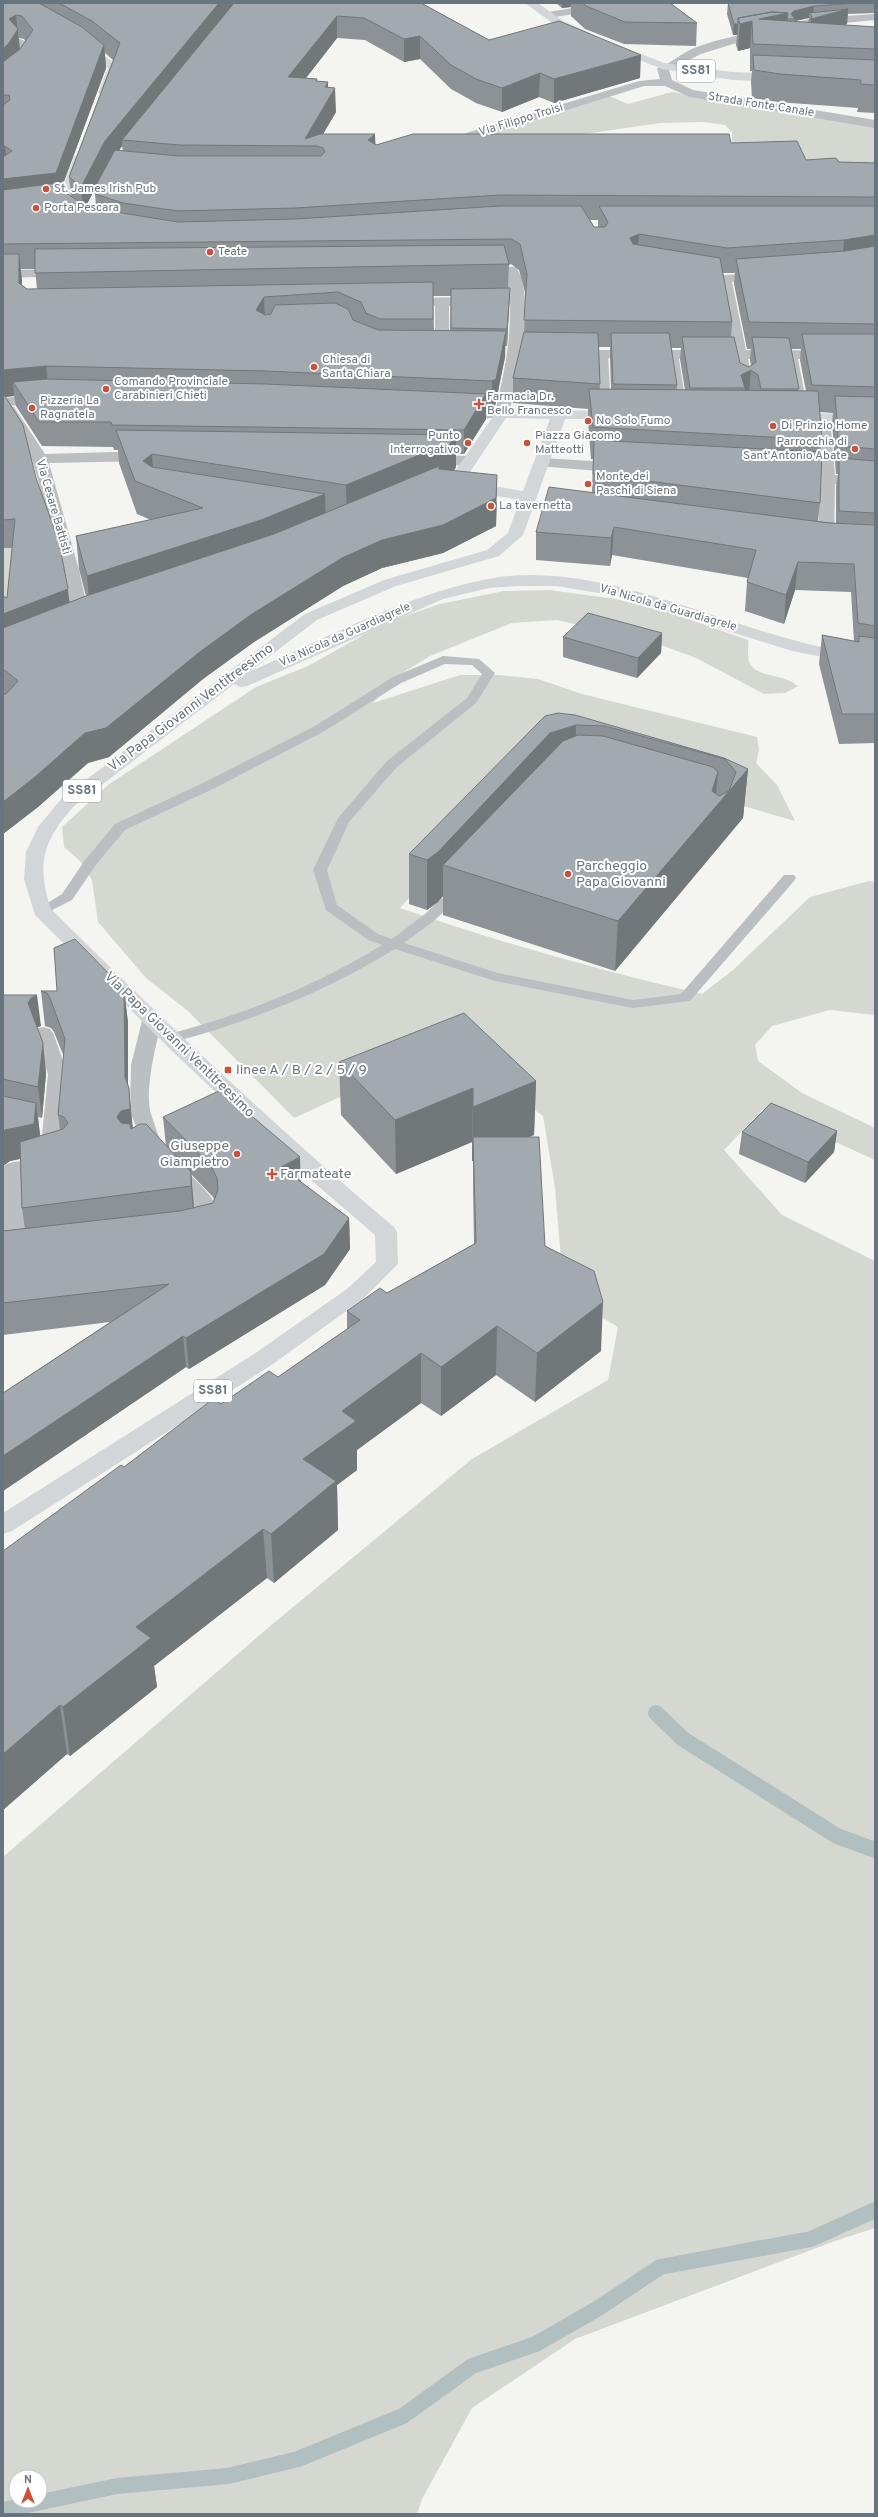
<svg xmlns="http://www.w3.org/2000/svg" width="878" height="2517" font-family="Overpass,sans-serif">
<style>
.green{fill:#d4d8d1;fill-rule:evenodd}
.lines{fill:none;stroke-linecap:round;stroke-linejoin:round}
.stream{stroke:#b2bfc1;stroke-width:16}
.lane{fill:#bbbfc2;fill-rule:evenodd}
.street{fill:#bbbfc2;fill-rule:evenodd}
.secondary{fill:#d2d6d9;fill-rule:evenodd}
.primary{fill:#d2d6d9;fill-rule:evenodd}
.wall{fill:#8c9296;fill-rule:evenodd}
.shaded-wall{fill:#72777a}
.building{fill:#a3aaaf;stroke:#72777a}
.poi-dot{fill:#cb513a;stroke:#fff;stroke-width:1.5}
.labels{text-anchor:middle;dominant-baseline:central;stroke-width:4;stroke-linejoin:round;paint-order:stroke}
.far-street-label{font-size:12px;fill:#67757e;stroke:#fff}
.far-poi-label{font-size:12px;fill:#67757e;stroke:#fff;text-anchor:start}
.shield{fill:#fff;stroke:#959ea5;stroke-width:1}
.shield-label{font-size:13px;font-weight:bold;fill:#67757e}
.street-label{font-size:14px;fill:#67757e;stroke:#fff}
.poi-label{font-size:14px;fill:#67757e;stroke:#fff;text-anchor:start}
</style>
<rect width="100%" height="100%" fill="#f4f4f1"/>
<path class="green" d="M672,92L875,126V174L727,148L732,142V132L725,125L703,122L660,123L509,145L471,138L609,96L628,104Z
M49,546L3,614V548Z
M549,590L616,599L671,613L748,640C749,646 747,656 749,662C756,678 783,673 798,686L785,693L764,694L696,658L656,643L557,620L512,623L430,656L396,677L373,703L460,675H499L538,679L582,694L757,737L759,750L756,763L777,785L795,821L575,757L538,756L400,908C499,942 600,971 702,994L733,970L810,897L869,881L875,882V1015L830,1010L772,1026L755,1045L758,1061L802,1093L875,1128V1160L763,1109L724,1150L782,1215L875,1261V2228L835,2241L575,2339L472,2408L422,2499L417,2514H3V1857L269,1627L472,1459L608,1380L618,1327L564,1295L555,1188L543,1116L462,1058L432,1055L294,1118L188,1011L146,978L98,922L92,880L80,861L64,847L62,827L108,785L256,687L308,666L385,623L440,604L504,591ZM16,2477H40V2501H16Z"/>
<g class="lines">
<path class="stream" d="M656,1713L683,1739L837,1836L875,1850
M3,2510L117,2486L228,2476L298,2459L403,2416L472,2366L536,2344L597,2309L660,2267L811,2239L875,2210"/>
<path class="lane" d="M673,350L678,353L687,411L682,414L677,411L668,353Z
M603,351L608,354L611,410L606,413L601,410L598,354Z
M792,351L797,354L808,411L803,414L798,411L787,354Z
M443,656L479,659L495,673L476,703L397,767L349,822L327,870L337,905L378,934L392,939L425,914L453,888H463L465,891L463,894L435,920L404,943L498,973L633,1000L681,994L784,875H794L796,878L794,881L690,1001L633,1008L495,981L395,949C325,992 250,1022 170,1043L163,1038L165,1035C242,1015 314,987 382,945L368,940L326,910L313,870L338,818L387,761L467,698L482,674L472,665L445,664L401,683L323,732L215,788L125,830L95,866L72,900L42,915L35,911L62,894L85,860L115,824L205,782L315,726L393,677Z"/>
<path class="street" d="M604,3H632L626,6L548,18L542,15L548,12Z
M875,14V20L805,27L809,32L805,38L801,39L770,38L733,44L701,54L669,70L672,80L693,90L875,120V128L690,97L665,86H644L451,146L447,147L441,143L443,140L639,81L660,79L657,69L659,67C671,64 681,53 694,48C726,36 763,29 797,32L792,25L794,23L813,18Z
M19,39L23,40L34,52L21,71L3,86V76L13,67L22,52L13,42Z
M479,266L516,267C537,298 517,379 509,414C505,421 453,419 449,412L456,408L496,409C506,362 516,322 505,274L474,273L472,270L474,267Z
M66,269L73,273L71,276L3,278V270Z
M693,270L725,275L764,272L771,276L764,280L732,282L746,350L875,351V359H748L750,368L743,372L736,368L734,359L568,358L561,354L568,350H732L719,282L688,277L686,274Z
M479,297L484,298L486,301L484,304L449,306V352L442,356L435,352V306H404L397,302L404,298Z
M46,394L51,395L53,398L51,401L10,406L14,407L45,454L149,451L157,456L149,461L49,463L79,570L90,620L82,625L74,620L63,570L32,459L3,412L4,407L8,406H3V398Z
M823,414L830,418L835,475L875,477V487L835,484L834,544L826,549L818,544L820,483L791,482L783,477L791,472L820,474L816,418Z
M425,455L469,456L477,461L469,466L420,463L417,460Z
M543,458L623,463L631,468L623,473L538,466L535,463Z
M526,500L574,506L582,511L574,516L521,508L518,505L521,502Z
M152,1015L159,1017L162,1021C156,1044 144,1092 151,1114C155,1125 159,1139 164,1148C179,1171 235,1201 215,1233L201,1237L193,1235L190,1230L196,1224L195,1207L148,1156L130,1112L131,1065L142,1021L145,1017Z
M43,1027L50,1029L53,1033L68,1074L61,1159C52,1172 38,1174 23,1176L26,1253L23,1258L15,1260L7,1258L4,1253L3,1167C10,1159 30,1163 40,1156L48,1074L33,1033L36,1029Z"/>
<path class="secondary" d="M82,40L120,67L108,96L104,97L98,93L108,68L78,45V41Z
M80,153L86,157L70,202L73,207L84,217L78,221L62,212L58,202L74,157Z"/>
<path class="primary" d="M525,3H538L563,21L590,33L584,36L555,25Z
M613,43L664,63L732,72L780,74L786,78L780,82L732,80L662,69L609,48V44Z
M502,410L618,411L625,415L618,419H565L523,535L499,556L396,586L317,620L249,672C324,639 408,594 488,579C589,559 704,618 801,642C825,649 850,652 875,657V667L792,651L617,596L556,586H517L489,588L443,599L247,686L241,687L234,684L74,806C43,841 36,864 51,909C162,1019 274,1126 394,1227L397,1232L398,1264L363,1299L273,1364L12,1531L3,1534V1513L257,1352L347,1289L376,1262L375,1235L296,1167L176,1055L35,915L24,879L26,852L38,827L62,798L305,614L384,580L487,550L508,533L520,500L454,489L446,484L497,411ZM506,418L550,419L523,491L464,481Z
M790,413L875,414V422L785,420L783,417Z"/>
</g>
<path class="wall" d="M3,3H421L489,40L640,78L554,103L539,97L502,112L476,103L451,89L420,59L404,62L365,40L337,38L306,78L317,79V81L328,87L336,112L323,134H375V145H376L731,143L806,160L839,162L875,163V743L839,744L819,664L822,635L854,641L851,592L795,590L784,624L745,611L747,582L748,578L612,555L610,566L536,560V532L592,492L593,459H591L588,421V409L513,403V378L524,332L526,296L519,270L511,264L509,265L508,288H510L509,306L507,346H505V357L495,406L492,407H486V419L464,454H456V467L454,471L497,503L496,526L443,553L382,568L343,586L254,642L203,679L109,757L88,763L38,807L3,834V596L7,598L12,548H3ZM19,38L24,39L25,41L20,49ZM105,53L113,60L69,177L71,196L61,190L106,68ZM122,146L123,151H119ZM96,186L95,194L96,206L87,204ZM590,220H598V227H594ZM20,269H35L37,289H27L22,285ZM723,273H735L734,284L747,349H751L750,360L751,365L749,367L740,363L731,337L732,322ZM433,296H451L450,331H434ZM598,347H610V358L611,389H600ZM671,348H681L680,359L685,390H677V385ZM791,349H801L800,360L806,391H798ZM14,396L16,406L42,446L113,447L114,450H118L119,463L137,514L151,520L76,536L79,569L86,596L70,602L36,478L5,397ZM820,412L833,413L832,423L836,474H838L836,486V523L818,521L820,503V452L822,440Z
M556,3H670L697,23L696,46L624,44L585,29L571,16V7L562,8Z
M728,3H875V13L848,14L847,24L844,25L875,27V113L857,112L858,108L778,102L752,98L751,82L752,71H750V48L738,51L736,45L737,35H733L727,14ZM809,18L808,23L795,21Z
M662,633L661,653L637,678L563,657V637Z
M558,713L724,758L748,769L743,818L615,971L443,915V896L438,902L427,910L409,904V854Z
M124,989L128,1023V1086L133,1128L166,1146L163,1117L301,1182L349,1218L350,1249L325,1285L189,1369L186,1367L3,1491V1393L110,1322L3,1335V1231L25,1229L22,1208L20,1159L10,1161L3,1166V995L41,1026L37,1027L43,1043L46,1074L42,1118L38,1117L40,1136L60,1130L58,1115L64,1057L54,1032L51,1028L45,1026L41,991H57ZM191,1174L213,1197L214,1200L213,1203L194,1208Z
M339,1062L536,1081L534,1135L529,1137L545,1246L601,1351L535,1402L496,1375L441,1416L421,1403L357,1450V1470L337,1485L338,1530L274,1583L267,1578L154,1666L157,1687L70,1756L67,1754L3,1810L124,1467L221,1404L278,1377L347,1329V1311L387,1293L474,1244L473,1186V1161H472V1142L396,1174L341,1115Z
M837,1131L834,1152L805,1183L739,1154L742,1132Z"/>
<path class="shaded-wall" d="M219,3H239L122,140V146L107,165L83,212L81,187L105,141Z
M562,3H571V7L562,8Z
M814,6L813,16L809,13V18L795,21V19L791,14L794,11Z
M848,9L847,24L809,34L811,19Z
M788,13L785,40L759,19Z
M16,15L20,52L3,74V49L9,19Z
M337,16V38L289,100L288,77Z
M752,21L750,48L738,51L740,24Z
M734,24H738L737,35H733Z
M420,36V59L404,62V39Z
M104,45L106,68L58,197L3,204V179Z
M641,55L640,78L554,103V79Z
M540,73L539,97L502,112V88Z
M328,82V100L335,88L336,112L316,146L305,139L325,87Z
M375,134L376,158L368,140Z
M5,146L8,171L3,172V147Z
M639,234L637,260L630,238Z
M875,235V260L842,266L844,240Z
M19,254L22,280V309L19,283Z
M510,288L509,306L507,346V329Z
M264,297L265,323L256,310Z
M506,331L505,357L495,406L492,407V381Z
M46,366L49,392L13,382L14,396L3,397V370Z
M751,370L749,393L744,395L745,388L741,375Z
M486,394V419L464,454V430Z
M456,435V467L448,479L347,517L346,485Z
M152,454L154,487L143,461Z
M497,475L496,526L443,553L382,568L343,586L254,642L203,679L109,757L88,763L38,807L3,834V802L85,733L201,651L252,614L342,558Z
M325,494L326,527L90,610L87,576Z
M614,527L612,555L610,566L611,538Z
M798,562L795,590L784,624L786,595Z
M68,589L71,617L3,644V614Z
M662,633L661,653L637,678L638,658Z
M576,725L575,774L443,865V896L438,902L427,910V860L550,733Z
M748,769L743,818L615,971L618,921L712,791L718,772L715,807Z
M124,989L128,1023V1110L129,1088L132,1123L133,1145L117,1117L125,1077Z
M37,995L41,1026L35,1028L28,1003L31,998Z
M43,1043L46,1074L42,1118L38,1087Z
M536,1081L534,1135L474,1160L473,1137V1161H472L473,1107Z
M473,1088L472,1142L396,1174L395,1120Z
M36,1103L40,1134L39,1155L10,1161L3,1166V1132Z
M837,1131L834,1152L805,1183L808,1162Z
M300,1157L301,1188L281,1167Z
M191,1172L194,1208V1222L191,1186Z
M349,1218L350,1249L325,1285L189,1369L186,1338Z
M603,1302L601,1351L535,1402L537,1353Z
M497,1326L496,1375L441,1416V1367Z
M183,1336L186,1367L3,1491V1456Z
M421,1353V1403L357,1450V1470L337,1485L338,1530L274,1583L271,1534L303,1459L342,1411Z
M263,1529L267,1578L154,1666L157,1687L70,1756L63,1707L136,1627Z
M60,1705L67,1754L3,1810V1754Z"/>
<path class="building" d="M3,3H39L82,27L104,45L56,173L3,179V157L12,151L5,146L3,147V105L10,100L9,95H3V62L20,49L33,30L22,16L16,15L9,19L18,29L9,43L3,49Z
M59,3H219L105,141L81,187L69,177L120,43L92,21Z
M234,3H421L489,40L559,21L641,55L554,79L540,73L502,88L476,79L451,65L420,36L404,39L364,18L337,16L288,77L317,79L316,81L328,82L325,87L335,88L305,139L320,134H375L368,140L376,145L413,134H729L731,143L797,141L806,160L836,158L839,162L875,163V197L500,195L295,208L178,211L123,203L95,194L96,185L115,150L179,156H321L325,152L323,148L317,146L180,145L122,140Z
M583,3H670L697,23L625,22L586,6Z
M728,3H856L814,6L794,11L791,14L795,19H787L788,13L772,12L738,18V24H734Z
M848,9L811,19L812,16L809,13Z
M772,12L788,13L759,19L875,27V49L753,44L752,21L740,24L738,18Z
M753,55L875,60V85L860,84L861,80L780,74L754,70Z
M56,183L59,188L81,203L122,213L178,222L295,219L500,206H581L594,227H605L608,222L599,206H875V235L844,240L727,248L639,234L630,238L633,244L720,258L732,322L524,320L527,274L520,244L511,239L3,244V190Z
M504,245L509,264L35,273V249Z
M875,246V324L749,322L736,259L845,251Z
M3,254H19V283L27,289L433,282V319H380L366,313L361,302L338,292L264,297L256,310L265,315L271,314L275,305L335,303L348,309L353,320L378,330L506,331L496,379L492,381L265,371L46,366L3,370Z
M510,288L507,329L451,328V289Z
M524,332L598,333L600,384L513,378Z
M611,333H669L677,385L613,384Z
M802,334H875V387L812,385Z
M682,337H734L740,363L749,367L756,362L752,337L789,338L799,389H761L758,375L751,370L741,375L745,388H690Z
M47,379L265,384L486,394L464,430L112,425L111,422H39L13,382Z
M589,389L818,391L822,440L593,427Z
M3,393L23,425L36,478L59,542L68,589L3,614V596L7,598L15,519L3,520Z
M835,396L875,397V449L839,446Z
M116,430L456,435L448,447L429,451L346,485L152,454L143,461L152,467L325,494L261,520L87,576L76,536L203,508L135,481Z
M594,440L822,452L820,503L593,474Z
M839,458L875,461V513L839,511Z
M439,466V469L497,475L496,498L443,525L382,540L342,558L252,614L201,651L106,728L85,733L35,777L3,802V694H6L18,681L6,671L3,670V628L86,596L274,534Z
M549,487L829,523L875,525V626L858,623L854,564L798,562L786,595L747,582L756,550L614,527L611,538L536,532Z
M588,613L662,633L638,658L563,637Z
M822,635L859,642V636L875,638V714H842Z
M558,713L575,715L724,758L748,769L618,921L443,865L563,741L578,735L603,736L713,767L718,772L712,791L719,796L729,791L736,772L725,759L605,726L576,725L550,733L438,852L427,860L409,854L545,716Z
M75,939L124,989L125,1077L129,1088L130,1109L121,1111L117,1117L121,1123L130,1124L131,1129L140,1124H146L191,1172V1186L22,1208L20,1142L63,1129L68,1123L64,1117L58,1115L65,1039L50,998L47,993L41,991H57L54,948Z
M3,995H37L31,998L28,1003L43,1043L38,1087L3,1079Z
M464,1013L536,1081L473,1107V1088L395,1120L339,1062Z
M221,1090L300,1157L281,1167L349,1218L324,1254L186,1338L183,1336L3,1456V1393L169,1284L3,1303V1231L180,1211L213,1203L218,1190L217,1178L211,1166L163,1117Z
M3,1096L36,1103L34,1124L5,1130L3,1132Z
M771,1103L837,1131L808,1162L742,1132Z
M473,1137H539L545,1246L594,1271L603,1302L537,1353L497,1326L441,1367L421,1353L342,1411L356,1421L303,1459L336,1481L271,1534L263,1529L136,1627L151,1638L63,1707L60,1705L3,1754V1551L121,1465L124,1467L213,1399L221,1404L269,1371L278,1377L360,1320L347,1311L380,1288L387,1293L476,1243Z"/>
<g class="poi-dot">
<circle cx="46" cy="189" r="4"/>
<circle cx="36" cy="208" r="4"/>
<circle cx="210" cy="252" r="4"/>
<circle cx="314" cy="367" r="4"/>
<circle cx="106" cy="389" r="4"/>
<path d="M477 398h4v4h4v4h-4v4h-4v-4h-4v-4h4z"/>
<circle cx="32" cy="408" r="4"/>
<circle cx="588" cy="421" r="4"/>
<circle cx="773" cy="426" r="4"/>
<circle cx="468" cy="443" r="4"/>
<circle cx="527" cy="443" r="4"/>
<circle cx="855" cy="449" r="4"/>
<circle cx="588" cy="484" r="4"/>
<circle cx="491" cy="506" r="4"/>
<circle cx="568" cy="874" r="4"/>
<rect x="224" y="1066" width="8" height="8" rx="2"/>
<circle cx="237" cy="1154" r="4"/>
<path d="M270 1168h4v4h4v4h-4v4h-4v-4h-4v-4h4z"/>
</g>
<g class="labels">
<g class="far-street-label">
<text transform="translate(761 105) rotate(9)">Strada Fonte Canale</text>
<text transform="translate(521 120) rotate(-17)">Via Filippo Troisi</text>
<text transform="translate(53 507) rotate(74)">Via Cesare Battisti</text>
<text transform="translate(668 608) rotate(16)">Via Nicola da Guardiagrele</text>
<text transform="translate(345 635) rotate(-24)">Via Nicola da Guardiagrele</text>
</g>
<g class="far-poi-label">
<text x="54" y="189">St. James Irish Pub</text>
<text x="44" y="208">Porta Pescara</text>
<text x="218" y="252">Teate</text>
<text x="322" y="360">Chiesa di<tspan x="322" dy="14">Santa Chiara</tspan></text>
<text x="114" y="382">Comando Provinciale<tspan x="114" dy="14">Carabinieri Chieti</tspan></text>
<text x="487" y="397">Farmacia Dr.<tspan x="487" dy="14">Bello Francesco</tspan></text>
<text x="40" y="401">Pizzeria La<tspan x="40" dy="14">Ragnatela</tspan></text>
<text x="596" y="421">No Solo Fumo</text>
<text x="781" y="426">Di Prinzio Home</text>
<text x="460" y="436" text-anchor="end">Punto<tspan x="460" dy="14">Interrogativo</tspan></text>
<text x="535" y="436">Piazza Giacomo<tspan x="535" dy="14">Matteotti</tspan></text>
<text x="847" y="442" text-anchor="end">Parrocchia di<tspan x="847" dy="14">Sant'Antonio Abate</tspan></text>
<text x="596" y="477">Monte dei<tspan x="596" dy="14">Paschi di Siena</tspan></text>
<text x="499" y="506">La tavernetta</text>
</g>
<g class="shield">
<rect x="677" y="60" width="38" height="22" rx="3"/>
<rect x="63" y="780" width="38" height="22" rx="3"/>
<rect x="194" y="1380" width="38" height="22" rx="3"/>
</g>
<g class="shield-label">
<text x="696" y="71">SS81</text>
<text x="82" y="791">SS81</text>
<text x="213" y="1391">SS81</text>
</g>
<g class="street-label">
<text transform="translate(191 708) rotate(-37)">Via Papa Giovanni Ventitreesimo</text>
<text transform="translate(179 1045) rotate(44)">Via Papa Giovanni Ventitreesimo</text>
</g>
<g class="poi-label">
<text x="576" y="866">Parcheggio<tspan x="576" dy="16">Papa Giovanni</tspan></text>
<text x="236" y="1070">linee A / B / 2 / 5 / 9</text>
<text x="229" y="1146" text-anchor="end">Giuseppe<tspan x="229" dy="16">Giampietro</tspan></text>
<text x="280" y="1174">Farmateate</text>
</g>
</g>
<rect width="878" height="2517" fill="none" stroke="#67757e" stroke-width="8"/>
<g transform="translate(28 2489)"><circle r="19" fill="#ffffff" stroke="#c2c8cb"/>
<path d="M0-3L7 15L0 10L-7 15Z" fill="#cb513a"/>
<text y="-6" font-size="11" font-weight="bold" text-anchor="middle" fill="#67757e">N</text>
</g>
</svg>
